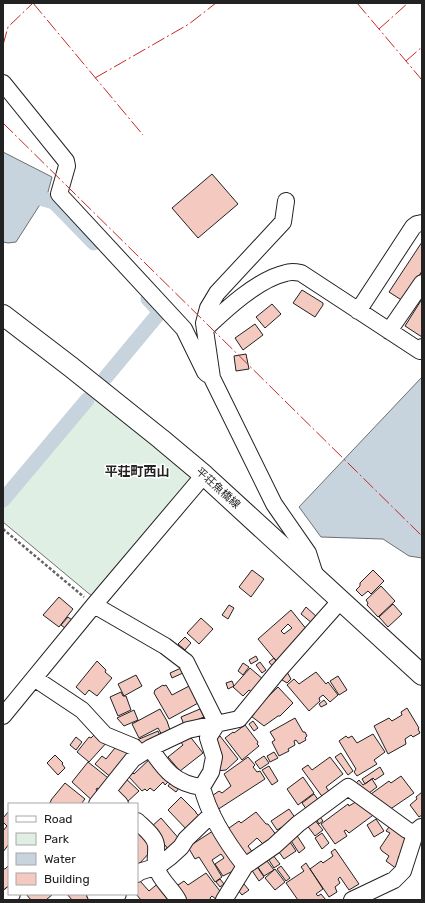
<svg xmlns="http://www.w3.org/2000/svg" width="425" height="903" font-family="Rubik,'Noto Sans JP',sans-serif">
<style>
.green{fill:#e0efe3;stroke:#6f6f6f}
.water{fill:#c7d3dd;stroke:#6f6f6f}
.lines{fill:none;stroke-linecap:round;stroke-linejoin:round}
.canal{stroke:#c7d3dd;stroke-width:15}
.building{fill:#f3c9c0;stroke:#222;fill-rule:evenodd}
.minor-casing{stroke:#222;stroke-width:18}
.major-casing{stroke:#222;stroke-width:22}
.path{stroke:#646464;stroke-width:2.5;stroke-dasharray:3 2;stroke-linecap:butt}
.minor{stroke:#fff;stroke-width:16}
.major{stroke:#fff;stroke-width:20}
.power{stroke:#c62828;stroke-width:1;stroke-dasharray:14 3 2 3;stroke-linecap:butt}
.labels{text-anchor:middle;dominant-baseline:central;stroke-width:3;stroke-linejoin:round;paint-order:stroke}
.street-label{font-size:11px;fill:#222;stroke:#fff}
.quarter-label{font-size:13px;font-weight:bold;fill:#222;stroke:#fff}
</style>
<rect width="100%" height="100%" fill="#fff"/>
<path class="green" d="M95,396L195,476L93,597L3,522V502Z"/>
<path class="water" d="M3,152L52,177L48,192L16,242L8,243L3,242Z
M422,377V558L409,556L383,539L321,537L299,507Z"/>
<g class="lines">
<path class="canal" d="M3,187L54,202L94,243
M106,377L160,312L148,299
M3,500L87,400"/>
</g>
<path class="building" d="M212,174L238,204L198,238L172,208Z
M422,242V271L403,301L389,292Z
M302,290L323,303V305L315,317L293,303Z
M422,299V337L405,326Z
M272,304L281,314L265,328L256,317Z
M255,324L263,335L243,350L235,338Z
M246,354L249,369L236,371L234,356Z
M252,570L264,579L251,597L239,587Z
M373,570L384,581L371,594L368,591L362,596L356,590L360,586V583Z
M381,586L395,601L378,617L367,605L368,603L366,600Z
M59,597L73,609L59,627L43,615Z
M393,604L402,614L388,627L379,617Z
M229,605L234,608L228,619L222,615Z
M306,607L317,617L312,623L301,614Z
M291,610L307,630L277,662L258,639ZM288,624L292,628L284,634L281,631Z
M68,617L72,620L65,628L61,625Z
M201,618L213,629L199,644L187,633Z
M185,637L191,643L185,650L178,644Z
M256,656L258,660L251,664L249,660Z
M274,658L278,663L273,667L269,662Z
M97,661L106,670L105,672L112,678L97,696L89,690L85,695L76,687Z
M260,662L266,670L262,673L256,665Z
M243,663L249,667L243,675L238,671Z
M181,668L183,673L172,678L170,673Z
M250,668L264,680L253,693L249,690L243,696L233,687Z
M287,672L291,679L287,683L279,678Z
M316,672L326,684L328,682L338,695L330,702L323,695L319,698L320,701L309,711L287,685L294,679L299,684Z
M136,675L142,686L124,696L118,684Z
M338,676L347,690L339,695L330,681Z
M232,681L234,686L228,689L226,683Z
M163,685L164,686L166,685L172,695L191,685L200,702L169,719L154,693L155,690Z
M278,687L293,703L280,716H278L264,726L251,716L256,708Z
M121,692L123,696H126L131,710L118,716L110,697Z
M324,700L327,704L321,707L319,704Z
M407,708L419,728L418,729L420,733L413,737L411,735L405,739L406,744L388,754L374,726L389,718L392,721L402,715L401,712Z
M160,709L167,721L171,733L163,737L158,728L139,738L132,724Z
M200,709L204,717L184,725L181,717Z
M134,710L138,720L124,726L117,718Z
M295,718L303,732H305L307,736L305,738L306,740L299,744L296,740L294,741L295,745L288,749L289,751L279,756L272,742L275,740L270,732Z
M253,721L258,728L254,731L249,724Z
M245,725L258,742L257,744L259,746L242,760L225,738L233,732L234,733Z
M98,731L109,740L89,762L77,752L89,737L91,738Z
M158,731L161,738L141,748L137,740Z
M188,734L203,753L180,771L168,757L183,745L180,741Z
M373,734L385,752L374,760L377,764L357,776L354,772L356,769L339,741L346,736L348,738L352,736L357,743Z
M220,736L238,759L226,770L216,771L213,741Z
M76,737L82,742L76,750L70,745Z
M119,743L133,754L113,779L95,764L102,756L106,759Z
M274,752L278,758L270,762L267,756Z
M341,753L353,771L348,775L335,757Z
M55,755L63,763L62,764L65,768L58,775L47,763Z
M153,756L172,778L165,785L163,782L154,791L150,788L147,791L145,789L142,791L129,777L133,773L134,774Z
M264,756L269,763L260,769L255,762Z
M248,757L255,765L253,767L257,772L260,771L265,779L217,810L209,798L219,791L222,793L231,786L224,774Z
M330,757L343,774L326,787L330,793L324,797L321,795L302,769L308,765L312,770Z
M88,762L112,781L103,792L97,788L96,790L102,795L95,803L72,782Z
M269,766L278,781L272,785L262,770Z
M380,767L384,774L375,780L373,778L365,784L362,779Z
M401,776L414,793L389,810L371,794L389,781L391,783Z
M124,777L139,791L126,803L112,790Z
M303,777L314,793L298,805L287,789Z
M174,778L182,784L176,792L168,786Z
M372,779L377,787L369,793L355,784L359,780L363,785Z
M65,783L85,799L81,804H49L51,801V800Z
M422,792V815L419,817L410,805L417,799L416,797Z
M314,794L319,801L307,810L302,803Z
M181,797L196,812V813L202,819L189,832L168,810Z
M359,800L376,813L349,833L346,830L344,831L347,836L335,844L321,824L348,804L349,806Z
M289,809L296,819L277,830L271,821Z
M9,811V844L3,852V831L7,826L3,822V818Z
M256,812L266,824H268L277,836L265,846L257,838L248,846L253,853L246,859L227,826L229,828L239,821L241,823Z
M318,814L323,821L319,824L315,817Z
M161,818L181,841L168,849L165,845L162,847L151,827Z
M313,818L323,830L315,836L306,824Z
M376,819L384,831L374,837L367,825Z
M389,827L409,841L398,858L402,862L397,869L386,861L389,856L382,851L380,848L390,833L386,831Z
M216,829L239,868L223,876L215,864L224,858L221,854L212,860L222,877L215,882L199,857L195,859L188,847Z
M141,831L154,848L137,866V835Z
M322,833L329,843L322,849L315,838Z
M296,834L305,848L299,853L290,839Z
M288,839L296,851L284,859L276,848Z
M335,849L359,884L349,890L340,877L338,879L340,883L335,887L337,892L329,897L310,869L321,861L323,863L333,856L331,852Z
M272,854L280,864L274,868L267,857Z
M264,857L274,870L264,876L255,863Z
M306,863L323,889L316,894L318,896L321,894L326,900H298L286,883L304,871L301,867Z
M9,865V888L5,892L3,890V869H5Z
M256,865L264,877L259,881L251,869Z
M281,866L290,878L286,881L277,869Z
M275,869L285,882L275,890L265,878Z
M206,873L223,895L217,900L212,896L210,898L211,900H181L175,887L184,881L188,885Z
M220,879L224,884L220,887L216,882Z
M140,881L149,891L161,881L172,900H141L136,894H137V884Z
M244,884L249,890L242,895L237,889Z
M26,894H53L46,900H31Z
M67,894H91L94,900H72Z"/>
<g class="lines">
<g class="minor-casing">
<path id="minor" d="M3,83L66,161L67,166L59,194L184,329L205,372L207,374
M286,201L283,222L217,293L208,308L204,323L212,378L274,504L308,553L316,578
M358,311L413,227L417,224L422,223
M205,329C225,310 258,279 286,273C291,271 296,272 301,273L420,351L422,347
M389,331L422,283
M94,605L165,646L186,662L217,724L208,738L214,757L211,772L202,787C209,816 227,843 245,866
M34,678L82,710L105,735L134,747L140,754
M3,716L94,605L204,475
M150,748C164,769 175,784 202,787
M108,792L120,804
M97,804L133,759L150,748L188,730L239,719L279,670L341,600
M137,821C143,827 155,836 156,845C157,853 154,862 157,869C161,881 172,889 178,900
M137,874L139,872L158,866L170,857L181,847L186,839L212,814
M95,894L99,900
M5,900L12,894
M111,900L118,894
M224,900L245,866L274,846L298,824L348,787L407,830L414,833
M352,900L394,880L403,871L413,840L414,833L421,827"/>
</g>
<g class="major-casing">
<path id="major" d="M3,315L71,367L161,439L204,475L422,675"/>
</g>
<path class="path" d="M3,529L84,597"/>
<use href="#minor" class="minor"/>
<use href="#major" class="major"/>
<path class="power" d="M33,3L143,135
M357,3L422,80
M379,29L408,3
M3,45L8,27L33,3
M406,61L422,47
M95,78L189,24L216,3
M3,123L422,536"/>
</g>
<g class="labels">
<g class="street-label">
<text transform="translate(218 488) rotate(42)">平荘魚橋線</text>
</g>
<g class="quarter-label">
<text x="137" y="471">平荘町西山</text>
</g>
</g>
<rect width="425" height="903" fill="none" stroke="#222222" stroke-width="8"/>
<rect x="8" y="803" width="130" height="92" fill="#ffffff" stroke="#a7a7a7"/>
<rect x="16" y="816" width="20" height="6" fill="#ffffff" stroke="#a7a7a7"/>
<text x="44" y="823" font-size="12" fill="#222222">Road</text>
<rect x="16" y="833" width="20" height="12" fill="#e0efe3" stroke="#a7a7a7"/>
<text x="44" y="843" font-size="12" fill="#222222">Park</text>
<rect x="16" y="853" width="20" height="12" fill="#c7d3dd" stroke="#a7a7a7"/>
<text x="44" y="863" font-size="12" fill="#222222">Water</text>
<rect x="16" y="873" width="20" height="12" fill="#f3c9c0" stroke="#a7a7a7"/>
<text x="44" y="883" font-size="12" fill="#222222">Building</text>
</svg>
